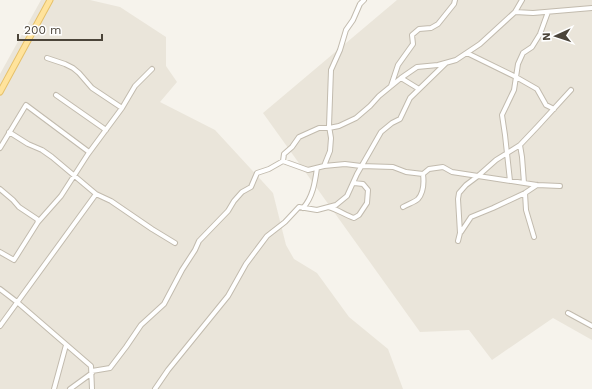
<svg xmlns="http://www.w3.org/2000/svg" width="592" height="389" font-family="'Work Sans',sans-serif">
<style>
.residential{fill:#eae5da}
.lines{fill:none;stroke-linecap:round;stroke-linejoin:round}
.minor-casing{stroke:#c2bbae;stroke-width:6}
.major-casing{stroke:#e6c16a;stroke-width:7}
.minor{stroke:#fff;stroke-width:4}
.major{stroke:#ffe39c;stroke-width:5}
</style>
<rect width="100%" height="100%" fill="#f6f3ec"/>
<path class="residential" d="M41,0H90L120,7L166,37V66L177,82L160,102L215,130L273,193L286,245L294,259L317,273L349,317L388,349L403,389H0V74Z
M397,0H592V340L553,318L492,360L469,330L420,332L263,113Z"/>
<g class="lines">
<g class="minor-casing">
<path id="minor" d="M515,12L522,0
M467,53L516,77L537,89L546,105L554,109
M47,58L65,64L73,68L79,73L92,88L122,108
M401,78L419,89
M391,86L398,65L413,44L412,35L419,29L431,28L438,24L454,4L455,0
M56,95L106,130
M9,132L28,144L42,150L52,157L96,194L111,201L152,229L175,243
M0,148L26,105L89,152
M283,161L308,170L324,166L345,164L361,166L393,167L406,172L423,174L429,169L443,167L452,172L478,176L537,185L560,186
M324,166L330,151L331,138L329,126L331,70L340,50L346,30L353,20L360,4L364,0
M510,181L505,135L502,115L514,90L518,64L523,53L532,47L540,34L548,12
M524,183L522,157L520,145L538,126L571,90
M0,189L13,200L19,207L37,219L38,222
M525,193L526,210L534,237
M328,207C337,209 345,215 354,218L359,215L367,203L368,190L363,184L354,183
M403,207C408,204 415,202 418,199C424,192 424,182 423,174
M303,208C313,197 315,182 317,168
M461,232L471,217L493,208L525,193L537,185
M458,241L460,233L458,199L459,193L466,185L478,176L496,160L520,145
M0,252L14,260L38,222L61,196L88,154L122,108L135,86L152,69
M0,289L17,302L91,366L92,389
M568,313L592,326
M0,326L96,194
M92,371L110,368L126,347L141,325L164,304L182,270L195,250L199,241L228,211L234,201L242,192L251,187L257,173L269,169L283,161L284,154L292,147L299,137L319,128H329L339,126L356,118L370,106L379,96L401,78L417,67L438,65L456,60L480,44L515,12L533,13L592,8
M54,389L66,345
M70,389L92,373
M155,389L168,370L228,296L246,264L267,236L285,222L299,207L317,210L336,205L347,196L357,174L381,132L392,123L400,119L410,98L446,63"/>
</g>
<g class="major-casing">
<path id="major" d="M0,92L50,0"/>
</g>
<use href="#minor" class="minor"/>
<use href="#major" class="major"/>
</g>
<g transform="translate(556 36) rotate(267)" stroke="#ffffff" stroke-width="3" paint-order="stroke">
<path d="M0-3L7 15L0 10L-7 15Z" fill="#4b4439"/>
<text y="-6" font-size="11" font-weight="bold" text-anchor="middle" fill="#4b4439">N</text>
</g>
<path d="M18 34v6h84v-6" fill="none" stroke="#4b4439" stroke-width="2"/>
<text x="24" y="34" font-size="12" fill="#4b4439" stroke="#ffffff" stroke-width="3" paint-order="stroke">200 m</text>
</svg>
